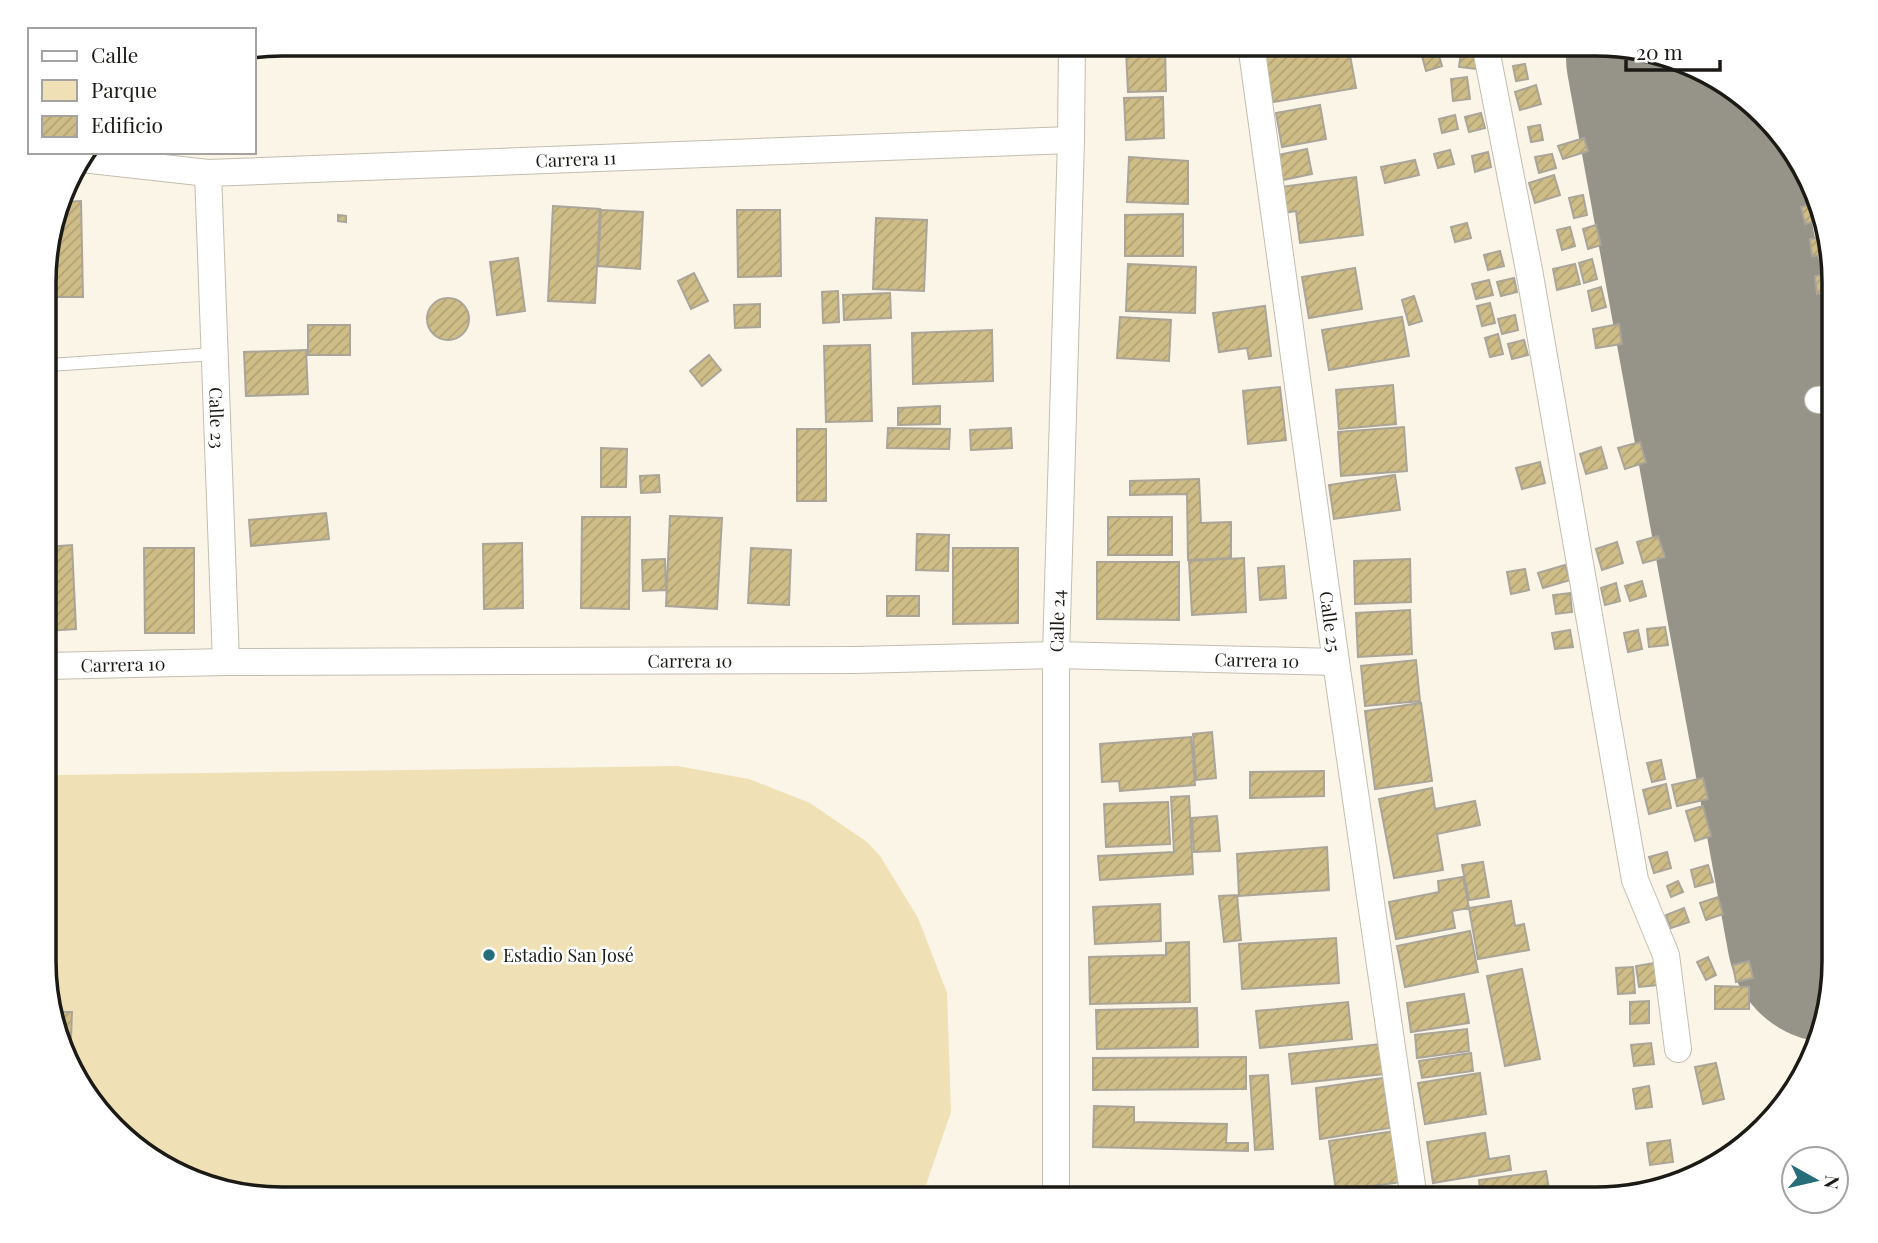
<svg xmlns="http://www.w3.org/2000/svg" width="1878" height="1243" font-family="'Playfair Display',serif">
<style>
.park{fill:#efe0b6}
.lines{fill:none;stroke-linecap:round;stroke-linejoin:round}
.runway{stroke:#969389;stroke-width:214}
.building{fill:url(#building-hatch);stroke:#aaa598;stroke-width:2}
.service-casing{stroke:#c2beb0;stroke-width:14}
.minor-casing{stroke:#c2beb0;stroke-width:28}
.service{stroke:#fff;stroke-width:12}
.minor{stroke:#fff;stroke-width:26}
.poi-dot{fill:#266d7a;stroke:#fff;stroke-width:2.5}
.labels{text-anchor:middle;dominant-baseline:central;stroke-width:5;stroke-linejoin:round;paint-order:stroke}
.street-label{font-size:18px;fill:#1b1a15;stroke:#fff}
.poi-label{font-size:18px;fill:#1b1a15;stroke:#fff;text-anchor:start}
.rim{fill:none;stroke:#1b1a15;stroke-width:3.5}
</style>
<defs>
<pattern id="building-hatch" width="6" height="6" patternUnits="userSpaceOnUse" patternTransform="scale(1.75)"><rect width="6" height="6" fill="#cfbd88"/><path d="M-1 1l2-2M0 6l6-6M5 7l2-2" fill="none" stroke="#b1a274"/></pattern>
</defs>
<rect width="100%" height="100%" fill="#faf5e7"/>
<path class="park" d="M677,766L749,779L810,803L867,842L880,856L918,918L947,993L951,1112L921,1199H282L206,1187L149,1159L76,1080L46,992V782L59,775Z"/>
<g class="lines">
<path class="runway" d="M1673,57L1834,936"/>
</g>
<path class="building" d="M1262,44H1348L1356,88L1273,102Z
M1448,44H1465L1449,49Z
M1165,49L1166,91L1128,92L1126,51Z
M1438,52L1442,66L1426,71L1422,56Z
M1461,52L1478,54L1476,69L1459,67Z
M1525,64L1528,79L1516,81L1513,66Z
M1467,77L1470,99L1453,101L1451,79Z
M1536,85L1541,104L1520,110L1515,92Z
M1163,97L1164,138L1126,140L1124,98Z
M1320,105L1326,139L1282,147L1276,113Z
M1481,113L1485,128L1469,132L1465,117Z
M1455,115L1458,129L1442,133L1439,119Z
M1540,125L1543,140L1531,142L1528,127Z
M1584,138L1588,151L1563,159L1558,146Z
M1307,149L1312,174L1283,180L1278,155Z
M1450,150L1454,164L1438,168L1434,154Z
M1488,152L1491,167L1475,172L1472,156Z
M1552,154L1556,168L1539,173L1535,157Z
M1129,157L1188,161V204L1127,202Z
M1415,160L1419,175L1385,183L1381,167Z
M1554,175L1560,195L1535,203L1529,183Z
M1356,177L1363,235L1300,243L1296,211L1284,213L1280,187Z
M1583,195L1587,215L1574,218L1569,198Z
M81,201L83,297H46V251L61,202Z
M1815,204L1820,220L1805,224L1801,207Z
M553,206L600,209L595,303L548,301Z
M601,210L643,212L640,269L598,266Z
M737,210H780L781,276L738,277Z
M1183,214V256H1125V215Z
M338,215L346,216V222L338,221Z
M876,218L927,220L924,291L873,289Z
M1467,223L1471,238L1455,242L1451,227Z
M1596,225L1601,245L1588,249L1583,229Z
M1570,227L1575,246L1562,250L1557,230Z
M1824,237L1827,255L1812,256L1810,239Z
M1500,251L1504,266L1488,270L1484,255Z
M518,258L525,311L497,315L490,262Z
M1592,259L1597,279L1584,283L1579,263Z
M1128,264L1196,267L1195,313L1126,311Z
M1575,264L1580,284L1557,290L1553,269Z
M1355,268L1362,309L1309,318L1302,277Z
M694,273L708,301L691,309L678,281Z
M1834,273V292L1817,294L1815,276Z
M1514,278L1517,292L1501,296L1497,282Z
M1489,280L1493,295L1476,299L1472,284Z
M1601,287L1606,307L1592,311L1588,291Z
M838,291L839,322L823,323L822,292Z
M890,293L891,318L844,320L843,295Z
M1414,296L1422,321L1409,325L1402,300Z
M1834,297V309L1824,312L1821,301Z
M427 319a21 21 0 1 1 42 0a21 21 0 1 1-42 0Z
M1490,303L1495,323L1482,326L1477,306Z
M760,304V327L735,328L734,305Z
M1265,306L1271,356L1249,359L1247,348L1219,352L1213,313Z
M1515,315L1518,330L1502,334L1498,319Z
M1120,317L1171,320L1169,361L1117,358Z
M1402,317L1409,356L1329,370L1322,330Z
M1834,319V336L1824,338L1823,320Z
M1619,324L1622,344L1596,348L1593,329Z
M308,325H350V355H308Z
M992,330L993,381L913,384L912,333Z
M1498,334L1503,354L1490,357L1485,338Z
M1524,340L1528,355L1512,359L1508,344Z
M870,345L872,421L826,422L824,346Z
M306,350L308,394L246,396L244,352Z
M709,355L721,370L702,386L690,371Z
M1393,385L1396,424L1339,429L1336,390Z
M1280,387L1286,440L1248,444L1243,391Z
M940,406V424L898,425V408Z
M1404,427L1407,471L1341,476L1338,432Z
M888,428L950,429L949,449L887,448Z
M1011,428L1012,448L971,450L970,430Z
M797,429H826V501H797Z
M1640,442L1646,462L1625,469L1618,448Z
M1601,447L1607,468L1586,474L1580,454Z
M601,448L627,449L626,487H601Z
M1540,462L1545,483L1522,489L1516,468Z
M659,475L660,492L641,493L640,476Z
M1395,475L1400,510L1334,519L1329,485Z
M1199,479L1201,523L1231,522V558L1188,560L1187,494L1130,495V481Z
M326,513L329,539L251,546L249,520Z
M670,516L722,518L717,609L666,606Z
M582,517H630L629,609L581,608Z
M1108,517H1172V555H1108Z
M917,534L949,535L948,571L916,570Z
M1658,536L1665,557L1643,563L1637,542Z
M1617,542L1623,563L1602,570L1596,549Z
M522,543L523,608L484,609L483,544Z
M72,545L76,629L46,631V547Z
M144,548H194V633H145Z
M751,548L791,550L789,605L748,603Z
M953,548H1018V623L953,624Z
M1244,558L1246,612L1192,615L1189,561Z
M665,559L666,590L643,591L642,560Z
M1410,559L1411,602L1355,604L1354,561Z
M1097,562H1179V620L1097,619Z
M1565,565L1570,580L1543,588L1538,573Z
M1284,566L1286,598L1260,600L1258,568Z
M1525,569L1529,590L1511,594L1507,572Z
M1642,581L1646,596L1630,601L1625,586Z
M1616,583L1620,601L1605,605L1601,588Z
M1570,593L1572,612L1556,614L1553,595Z
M887,596H919V616H887Z
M1410,610L1412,654L1358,657L1356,613Z
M1665,627L1668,645L1649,647L1647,629Z
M1570,630L1573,647L1555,649L1552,633Z
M1638,630L1642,649L1628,652L1624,633Z
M1416,660L1420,701L1365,706L1361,666Z
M1421,703L1432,781L1375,789L1365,711Z
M1212,732L1216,778L1196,780L1193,734Z
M1191,737L1195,785L1120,791L1119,781L1102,782L1100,744Z
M1661,760L1665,779L1652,782L1647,763Z
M1324,771V796L1250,798V772Z
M1703,778L1708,799L1677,806L1672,785Z
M1666,784L1671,808L1649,814L1643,790Z
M1432,788L1435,809L1475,801L1480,825L1437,834L1443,870L1394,878L1379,799Z
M1189,796L1193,874L1100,880L1098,856L1174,852L1171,797Z
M1168,802L1170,844L1106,847L1104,804Z
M1703,806L1711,836L1695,841L1686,811Z
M1217,816L1220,851L1194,852L1192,818Z
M1327,847L1329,890L1239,896L1237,854Z
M1667,852L1671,868L1654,873L1649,857Z
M1483,862L1489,897L1469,900L1462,865Z
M1708,865L1713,882L1695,887L1691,870Z
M1463,877L1469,908L1452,911L1455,928L1396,939L1389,902L1439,892L1438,881Z
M1678,881L1683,892L1671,897L1667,886Z
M1237,895L1241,940L1224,942L1219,896Z
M1718,897L1723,914L1706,920L1700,903Z
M1511,901L1515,926L1524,924L1529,950L1478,959L1469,908Z
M1160,904L1161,941L1095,944L1093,907Z
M1684,908L1689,922L1671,928L1666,915Z
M1470,931L1478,972L1405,987L1397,946Z
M1336,938L1339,983L1242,989L1239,944Z
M1189,942L1190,1002L1090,1004L1089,957L1166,955V943Z
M1708,957L1716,975L1706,980L1697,962Z
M1749,961L1753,978L1736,982L1733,965Z
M1655,963L1658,985L1639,987L1636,966Z
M1633,967L1635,993L1618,994L1616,968Z
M1522,969L1540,1059L1505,1066L1487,976Z
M1715,986L1749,987V1009H1715Z
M1464,994L1469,1023L1411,1032L1407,1003Z
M1649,1001V1023L1630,1024V1002Z
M1348,1002L1352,1039L1260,1048L1256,1011Z
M1197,1008L1198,1047L1097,1049L1096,1010Z
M53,1012H72L70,1064Z
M1467,1029L1469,1051L1417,1058L1415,1035Z
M1651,1043L1654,1064L1634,1066L1631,1045Z
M1381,1044L1384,1074L1292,1084L1289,1054Z
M1471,1053L1473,1071L1422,1078L1419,1061Z
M1246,1057V1089L1093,1090V1058Z
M1716,1063L1724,1099L1703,1104L1695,1067Z
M1480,1073L1486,1114L1425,1124L1418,1083Z
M1268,1075L1273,1149L1255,1150L1250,1076Z
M1383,1078L1390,1128L1320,1139L1316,1088Z
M1649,1086L1652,1107L1636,1109L1633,1089Z
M1094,1106L1134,1107V1122L1227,1124L1226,1143H1248V1151L1093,1147Z
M1395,1131L1402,1182L1336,1191L1329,1141Z
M1485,1133L1489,1159L1509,1156L1511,1170L1433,1183L1427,1142Z
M1670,1140L1673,1162L1650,1165L1647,1143Z
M1546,1171L1549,1189L1481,1198L1479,1180Z
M1567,1189L1569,1199H1519V1198Z
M1395,1193L1396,1199H1349Z"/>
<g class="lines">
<g class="service-casing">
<path id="service" d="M49,365L215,354"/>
</g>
<g class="minor-casing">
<g id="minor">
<path id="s1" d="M1251,44L1336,662L1414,1199"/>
<path d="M1485,44L1529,270L1635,880L1666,955L1678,1049"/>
<path id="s2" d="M82,159L208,173L1071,140"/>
<path id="s3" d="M208,173L226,662"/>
<path d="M1818,400L1834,398"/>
<path id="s4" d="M46,666L226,662L855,660L1056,655L1336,662"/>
<path id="s5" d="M1056,1199V655L1071,140L1072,44"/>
</g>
</g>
<use href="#service" class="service"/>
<use href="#minor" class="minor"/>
</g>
<circle class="poi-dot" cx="489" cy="955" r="7"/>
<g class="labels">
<g class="street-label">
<text stroke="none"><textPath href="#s2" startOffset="495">Carrera 11</textPath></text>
<text stroke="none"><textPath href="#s3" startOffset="245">Calle 23</textPath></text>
<text stroke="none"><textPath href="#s5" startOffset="578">Calle 24</textPath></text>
<text stroke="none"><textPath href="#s1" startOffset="583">Calle 25</textPath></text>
<text stroke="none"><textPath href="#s4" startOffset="1211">Carrera 10</textPath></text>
<text stroke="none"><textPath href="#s4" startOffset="644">Carrera 10</textPath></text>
<text stroke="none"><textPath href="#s4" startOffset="77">Carrera 10</textPath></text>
</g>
<g class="poi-label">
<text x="503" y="955">Estadio San José</text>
</g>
</g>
<path d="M0 0H1878V1243H0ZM282 56H1596A226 226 0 0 1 1822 282V961A226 226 0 0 1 1596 1187H282A226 226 0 0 1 56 961V282A226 226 0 0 1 282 56Z" fill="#fff" fill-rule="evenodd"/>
<path class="rim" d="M282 56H1596A226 226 0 0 1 1822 282V961A226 226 0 0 1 1596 1187H282A226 226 0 0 1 56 961V282A226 226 0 0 1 282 56Z"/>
<rect x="28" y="28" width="228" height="126" fill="#ffffff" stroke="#a4a3a1" stroke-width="2"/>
<rect x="42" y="51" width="35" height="10" fill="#ffffff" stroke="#a4a3a1" stroke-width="2"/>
<text x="91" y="63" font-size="21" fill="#1b1a15">Calle</text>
<rect x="42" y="80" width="35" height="21" fill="#efe0b6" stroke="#a4a3a1" stroke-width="2"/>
<text x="91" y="98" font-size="21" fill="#1b1a15">Parque</text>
<rect x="42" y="116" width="35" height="21" fill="url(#building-hatch)" stroke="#a4a3a1" stroke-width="2"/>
<text x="91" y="133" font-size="21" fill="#1b1a15">Edificio</text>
<g transform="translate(1815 1180) rotate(98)"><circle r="33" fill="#ffffff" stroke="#a4a3a1" stroke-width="2"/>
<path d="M0-5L12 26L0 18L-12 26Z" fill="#266d7a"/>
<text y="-10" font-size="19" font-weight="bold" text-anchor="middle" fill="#1b1a15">N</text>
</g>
<path d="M1626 60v10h94v-10" fill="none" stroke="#1b1a15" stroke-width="3.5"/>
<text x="1636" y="60" font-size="21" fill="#1b1a15" stroke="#ffffff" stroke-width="5" paint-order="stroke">20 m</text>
</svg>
